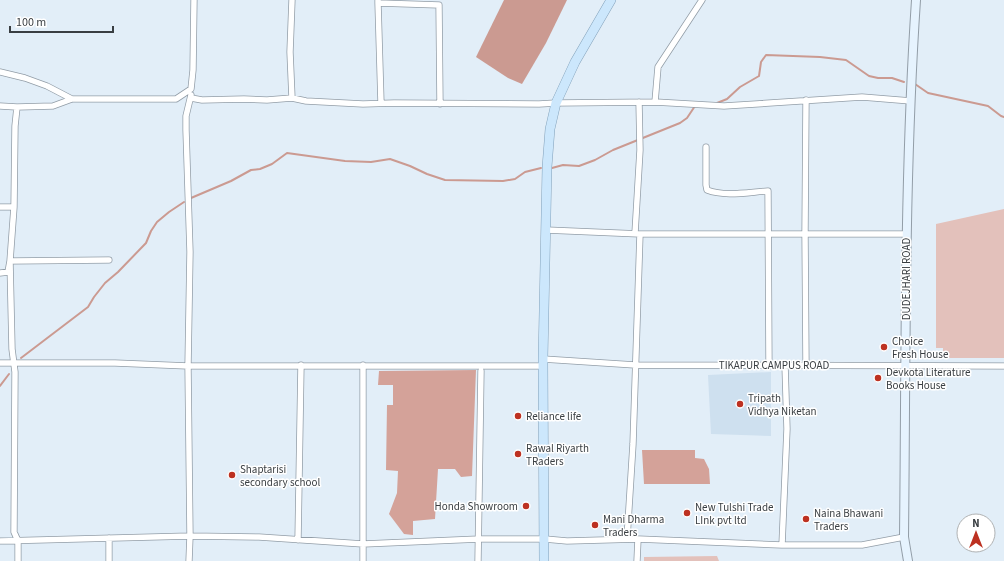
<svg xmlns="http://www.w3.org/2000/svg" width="1004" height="561" font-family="'Source Sans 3',sans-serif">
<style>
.built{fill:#cee0ef}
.green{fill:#e3c1bb}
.forest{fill:#d4a299}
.water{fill:#cb9a91}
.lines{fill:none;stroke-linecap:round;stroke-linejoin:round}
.stream{stroke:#cb9a91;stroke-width:2}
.street-casing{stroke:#929da7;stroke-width:7}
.secondary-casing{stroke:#929da7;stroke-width:10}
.primary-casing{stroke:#82a1ba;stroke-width:10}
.street{stroke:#fff;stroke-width:5.5}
.secondary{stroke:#e6f3fe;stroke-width:8}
.primary{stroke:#cce7fc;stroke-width:9}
.poi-dot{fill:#bd3121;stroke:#fff;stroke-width:1.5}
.labels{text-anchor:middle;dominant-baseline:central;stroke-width:3;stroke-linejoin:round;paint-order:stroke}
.street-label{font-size:11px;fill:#393e42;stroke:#fff}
.poi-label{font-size:11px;fill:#393e42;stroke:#fff;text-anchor:start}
</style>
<rect width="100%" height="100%" fill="#e2eef8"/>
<path class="built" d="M771,372V436L711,434L708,375Z"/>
<path class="green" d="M1004,209V358H943V348H936V224Z
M717,556L719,561H644V557Z"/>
<path class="forest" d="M476,370L472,476L461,477L455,469H438L435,519L413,521V535L404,534L389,514L397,493L398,471L386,470L387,405H393V385H378L379,371Z
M642,450H695V458L704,459L709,469L710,484H644Z"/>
<path class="water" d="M504,0H567L546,43L522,84L508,78L476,57Z"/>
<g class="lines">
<path class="stream" d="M915,84L928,93L988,106L1001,116L1004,117
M717,103L727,99L740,87L759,76L761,62L766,55L820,57L846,60L869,76L878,78H892L904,82
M552,168L563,165L579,166L595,160L613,150L680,123L687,118L695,106
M191,198L231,181L251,170L260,169L272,164L287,153L345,161L371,162L390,159L410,166L427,174L445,180L503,181L515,179L525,172L541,168
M21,358L88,307L94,297L105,283L118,272L146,243L151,231L157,222L169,212L184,202
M0,386L9,374"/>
<g class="street-casing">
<path id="street" d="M378,0V3L439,5L440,104
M378,3L381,103
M0,72L25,78L47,86L72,99
M191,98L202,100L244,99L267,100L292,98L306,101L363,104L394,103L539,104L556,103L655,102L724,106L862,97L911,101
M292,98L290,52L292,0
M655,102L658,67L702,0
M0,106L17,107
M706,147V185L707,190C725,197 749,192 768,191L769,366
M0,207H14
M546,230L640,234H907
M635,233L640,150L639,102
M0,273L8,272L10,261L109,260
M543,359L635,365L1004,366
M0,363H115L188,366H543
M806,365L805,233L806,100
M627,539L633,444L640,234
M638,539L782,545H862L904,537
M298,540L301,365
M0,541L190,536L259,537L363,544L479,539H545L567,541L638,539L637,561
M782,545L787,429L785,365
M18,561V541L14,532L15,372L12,349L10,261L14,207L15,126L17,107L53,106L72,99H176L191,89L193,70L194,0
M109,561V538
M189,561L190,536L188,366L190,252L186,130V116L191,95
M363,561V365
M478,561L481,371"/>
</g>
<g class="secondary-casing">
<path id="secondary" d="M908,561L904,537C906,358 904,179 916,0"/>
</g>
<g class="primary-casing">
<path id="primary" d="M544,561L543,359L547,167L550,129L556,103L575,62L611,0"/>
</g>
<use href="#street" class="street"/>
<use href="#secondary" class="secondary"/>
<use href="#primary" class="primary"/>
</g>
<g class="poi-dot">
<circle cx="884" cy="347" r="4"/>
<circle cx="878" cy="378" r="4"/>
<circle cx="740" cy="404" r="4"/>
<circle cx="518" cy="416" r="4"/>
<circle cx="518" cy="454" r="4"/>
<circle cx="232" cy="475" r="4"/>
<circle cx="526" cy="506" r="4"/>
<circle cx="687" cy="513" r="4"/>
<circle cx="806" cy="519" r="4"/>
<circle cx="595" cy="525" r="4"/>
</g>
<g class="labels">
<g class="street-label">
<text transform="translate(906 279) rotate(-90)">DUDEJHARI ROAD</text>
<text x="774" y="365">TIKAPUR CAMPUS ROAD</text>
</g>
<g class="poi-label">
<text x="892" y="341">Choice<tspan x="892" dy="13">Fresh House</tspan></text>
<text x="886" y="372">Devkota Literature<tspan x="886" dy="13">Books House</tspan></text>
<text x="748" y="398">Tripath<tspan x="748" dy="13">Vidhya Niketan</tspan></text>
<text x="526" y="416">Reliance life</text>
<text x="526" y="448">Rawal Riyarth<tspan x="526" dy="13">TRaders</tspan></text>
<text x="240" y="469">Shaptarisi<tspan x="240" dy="13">secondary school</tspan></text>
<text x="518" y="506" text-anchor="end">Honda Showroom</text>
<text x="695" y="507">New Tulshi Trade<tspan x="695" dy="13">LInk pvt ltd</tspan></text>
<text x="814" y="513">Naina Bhawani<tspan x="814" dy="13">Traders</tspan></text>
<text x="603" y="519">Mani Dharma<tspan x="603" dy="13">Traders</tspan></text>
</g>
</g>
<g transform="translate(976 533)"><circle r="19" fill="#ffffff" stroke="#b0b2b3"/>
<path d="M0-3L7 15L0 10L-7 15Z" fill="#bd3121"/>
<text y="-6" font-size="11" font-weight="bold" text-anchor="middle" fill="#393e42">N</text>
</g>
<path d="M10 26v6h103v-6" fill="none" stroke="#393e42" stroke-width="2"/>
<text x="16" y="26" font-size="12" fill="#393e42" stroke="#ffffff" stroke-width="3" paint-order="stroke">100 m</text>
</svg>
